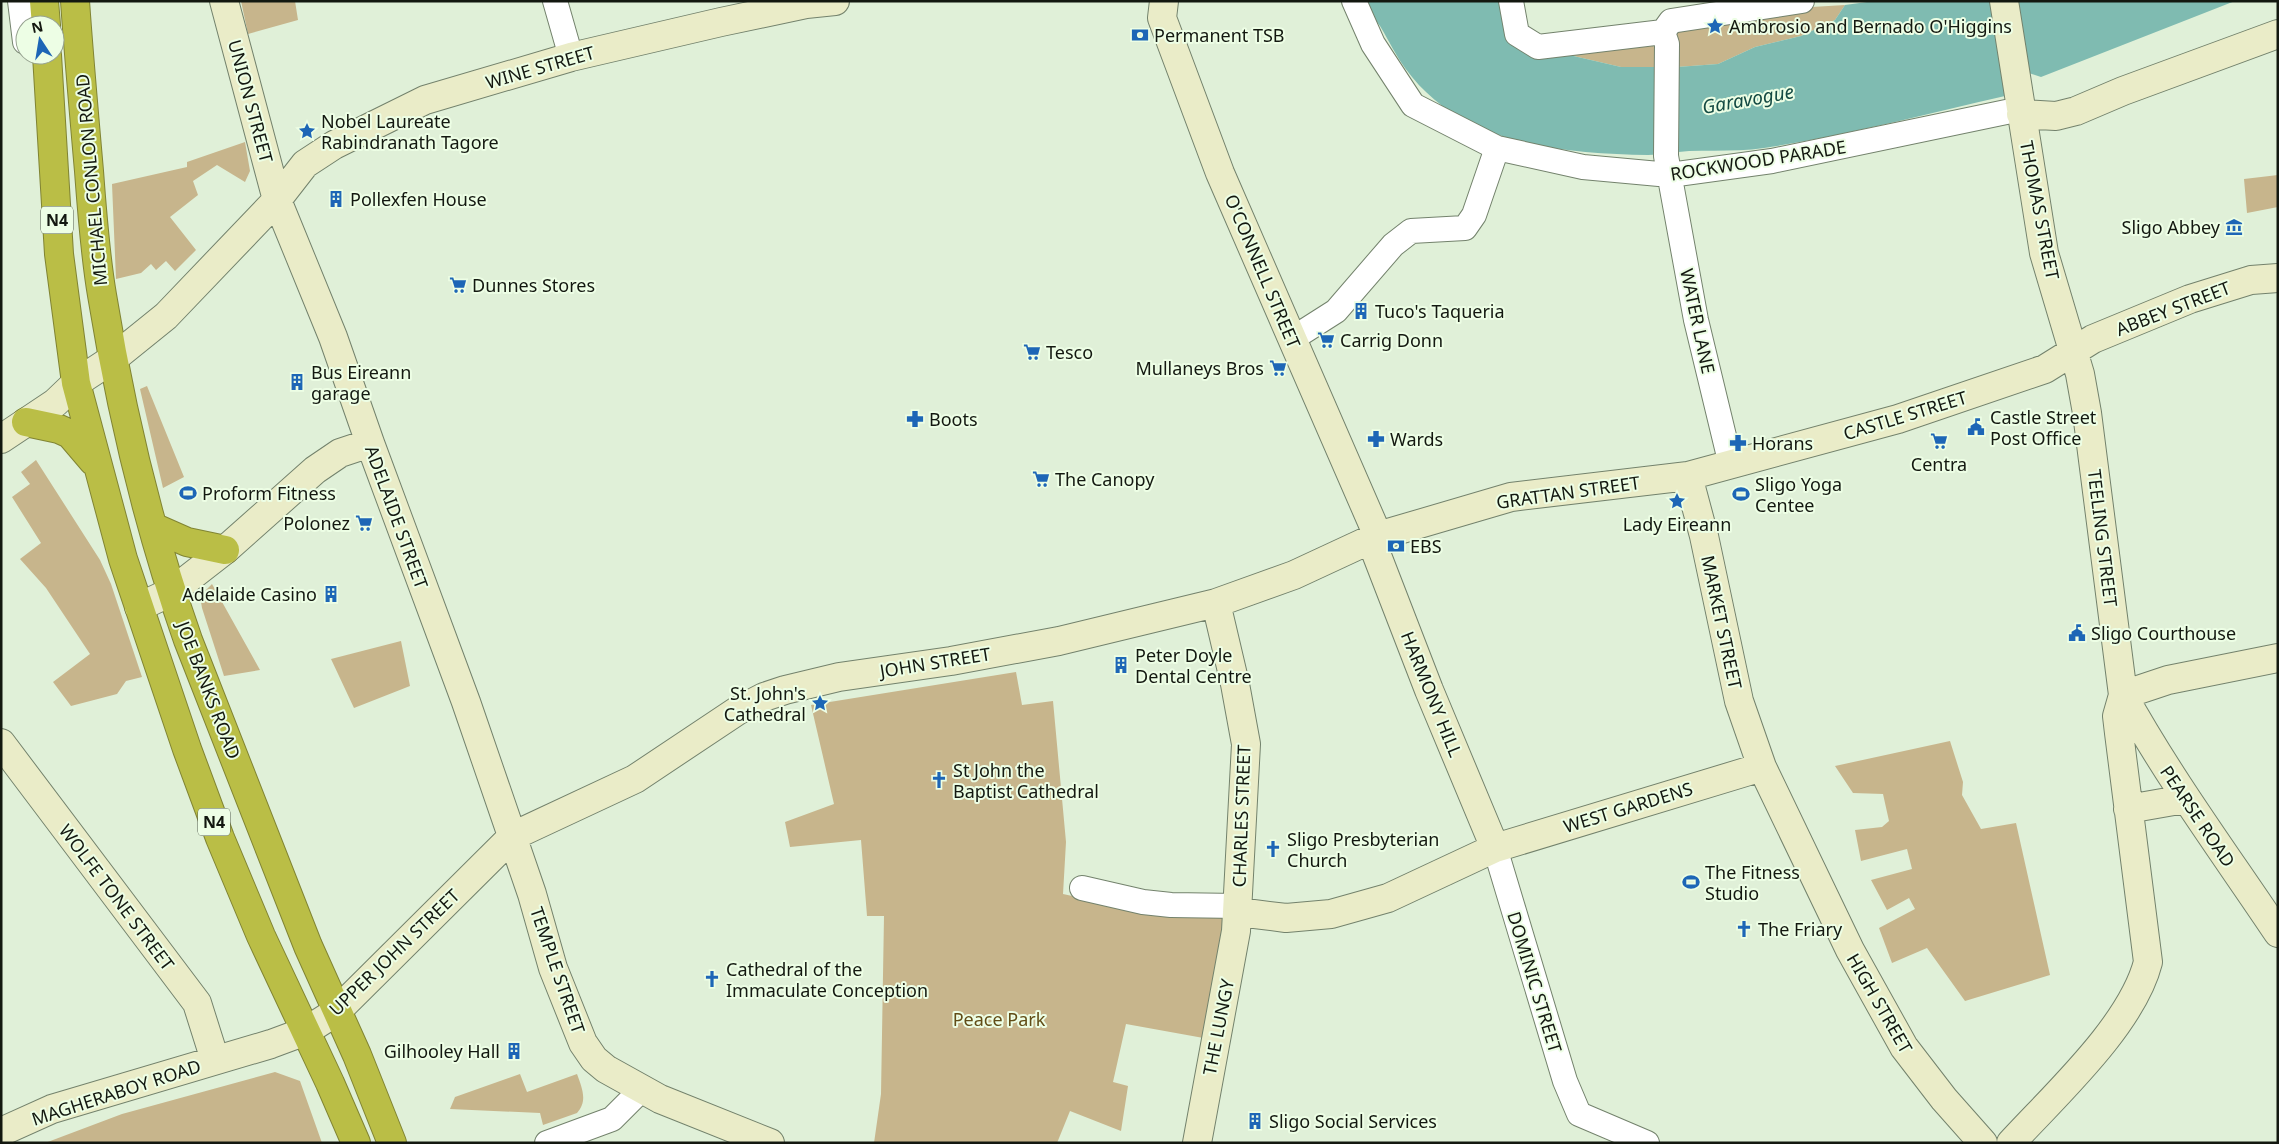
<svg xmlns="http://www.w3.org/2000/svg" width="2279" height="1144" font-family="'Noto Sans',sans-serif">
<style>
.green{fill:#c7b58c}
.water{fill:#7fbbb1}
.lines{fill:none;stroke-linecap:round;stroke-linejoin:round}
.street-casing{stroke:#73826c;stroke-width:26}
.secondary-casing{stroke:#73826c;stroke-width:30}
.highway-casing{stroke:#808433;stroke-width:30}
.street{stroke:#fff;stroke-width:24}
.secondary{stroke:#eaecc8;stroke-width:28}
.highway{stroke:#babe46;stroke-width:28}
.labels{text-anchor:middle;dominant-baseline:central;stroke-width:4;stroke-linejoin:round;paint-order:stroke}
.shield{fill:#edfee5;stroke:#545d50;stroke-width:1}
.shield-label{font-size:16px;font-weight:bold;fill:#131810}
.poi-label{font-size:18px;fill:#131810;stroke:#edfee5;text-anchor:start}
.street-label{font-size:18px;fill:#131810;stroke:#edfee5}
.park-label{font-size:18px;fill:#614c16;stroke:#edfee5}
.water-label{font-size:19px;font-style:italic;fill:#144a43;stroke:#edfee5}
</style>
<rect width="100%" height="100%" fill="#e0f0d8"/>
<path class="green" d="M241,1H295L298,20L248,34Z
M1845,5L1835,20L1801,36L1755,47L1718,64L1677,67L1674,30L1795,8Z
M1653,46L1660,52L1662,67H1621L1565,54L1585,50Z
M245,142L250,171L245,182L217,165L193,181L198,195L170,217L196,250L175,271L166,261L156,270L151,264L141,273L116,279L112,184L187,167V162Z
M2278,175V207L2247,213L2244,179Z
M147,386L184,477L163,488L140,389Z
M36,460L100,560L111,584L142,677L126,681L117,694L71,706L53,682L90,654L46,588L20,559L41,543L12,497L30,484L21,472Z
M212,584L260,670L224,676L202,608L200,596Z
M401,641L410,686L354,708L331,659Z
M1016,672L1022,705L1053,701L1066,842L1063,894L1091,900L1224,913L1219,984L1209,1039L1126,1024L1113,1082L1128,1086L1121,1131L1070,1111L1057,1143H874L881,1094L884,916H867L861,840L790,847L785,822L834,804L811,705Z
M1950,741L1963,782L1962,795L1981,829L2016,823L2050,975L1965,1001L1927,948L1892,963L1879,928L1915,909L1909,898L1887,910L1871,880L1912,869L1907,849L1861,861L1855,830L1882,827L1889,821L1883,794L1853,793L1835,766Z
M275,1072L300,1081L322,1143H45L122,1114Z
M520,1074L527,1092L577,1074C582,1088 588,1101 577,1113L543,1125L540,1113L450,1109L455,1097Z"/>
<path class="water" d="M1364,1H1503L1505,37L1522,50L1565,54L1621,67H1677L1718,64L1755,47L1801,36L1835,20L1845,5L1874,1H2235L2041,77L2029,73L2003,79L2005,96C1925,114 1845,136 1764,148C1740,152 1714,150 1689,151C1675,152 1661,155 1648,155C1551,153 1445,143 1393,49C1389,42 1385,34 1380,26C1374,18 1366,11 1364,1Z"/>
<g class="lines">
<g class="street-casing">
<path id="street" d="M20,1L25,42
M555,1L571,57
M1354,1L1373,44L1413,105L1497,148L1583,167L1670,175L1772,161L2011,111L2021,114
M1511,1L1517,34L1538,47L1663,32L1671,21L1802,1
M1663,32L1667,44L1666,156L1696,320L1731,465
M1292,339L1336,311L1393,245L1411,231L1465,228L1474,215L1497,148
M1495,848L1565,1081L1579,1114L1647,1143
M1082,888L1143,902L1171,905L1238,906
M547,1143L612,1119L643,1088"/>
</g>
<g class="secondary-casing">
<path id="secondary" d="M224,1L277,200L333,337L370,443L466,702L532,894L553,968L583,1043L594,1059L606,1069L660,1099L770,1143
M1164,1L1162,18L1220,173L1378,536
M2004,1L2044,253L2080,374L2087,413L2123,695L2117,716L2119,733L2148,962C2132,1025 2055,1095 2011,1143
M2021,114L2056,116L2076,111L2123,91L2278,34
M1,439L55,403L76,383L114,358L166,316L277,200L305,164L334,145L425,100L571,57L721,22L806,4L835,1
M1688,476L1704,536L1739,701L1762,767L1850,950L1904,1047L1944,1099L1983,1143
M1371,540L1429,690L1495,848
M139,607L171,592L225,550L315,470L340,453L370,443
M2123,695C2169,778 2225,854 2278,933
M2123,695L2168,680L2278,658
M1,743L197,1003L215,1060
M2128,809L2185,799
M1238,912L1286,918L1331,914L1388,898L1495,848L1762,767
M1,1132L52,1109L271,1044L306,1031L336,1012L513,836L635,779L737,711L764,697L785,690L839,677L951,661L1059,641L1216,603L1294,575L1378,536L1511,497L1688,476L1898,419L2045,369L2093,339L2190,299L2251,280L2278,278
M1197,1143L1236,931L1246,744L1235,684L1216,603"/>
</g>
<g class="highway-casing">
<path id="highway" d="M44,1L46,25
M75,1C79,58 84,114 89,171C92,212 95,254 102,295C121,412 149,529 188,640L308,946L357,1055L392,1143
M47,55L59,254L76,383L123,559L187,749L220,838L261,936L330,1083L356,1143
M26,422L59,429L70,434L93,461
M153,527L187,542L225,550"/>
</g>
<use href="#street" class="street"/>
<use href="#secondary" class="secondary"/>
<use href="#highway" class="highway"/>
</g>
<defs>
<g id="sight-bare" transform="scale(1.35)"><path d="M0-6L1.8-2.2L6-1.7L2.9 1.2L3.7 5.4L0 3.3L-3.7 5.4L-2.9 1.2L-6-1.7L-1.8-2.2Z" fill="#1d66b6" stroke="#edfee5" stroke-width="2.5" paint-order="stroke"/></g>
<g id="bank-bare" transform="scale(1.35)"><path d="M-6-4H6V4H-6ZM0-2.3a2.3 2.3 0 1 0 0 4.6a2.3 2.3 0 1 0 0-4.6Z" fill="#1d66b6" stroke="#edfee5" stroke-width="2.5" paint-order="stroke"/></g>
<g id="building-bare" transform="scale(1.35)"><path d="M-4-6H4V6H1V3H-1V6H-4ZM-2.5-4.3h1.7v1.8h-1.7ZM.8-4.3h1.7v1.8H.8ZM-2.5-1h1.7V.8h-1.7ZM.8-1h1.7V.8H.8Z" fill="#1d66b6" stroke="#edfee5" stroke-width="2.5" paint-order="stroke"/></g>
<g id="museum-bare" transform="scale(1.35)"><path d="M0-6L6-3V-2H-6V-3ZM-5-1h2V3h-2ZM-1-1h2V3h-2ZM3-1h2V3H3ZM-6 4H6V6H-6Z" fill="#1d66b6" stroke="#edfee5" stroke-width="2.5" paint-order="stroke"/></g>
<g id="supermarket-bare" transform="scale(1.35)"><path d="M-6-5.5h2.5l.6 2H6L4.5 2H-2.5L-4.4-4H-6ZM-1.5 3.2a1.3 1.3 0 1 0 .1 0ZM3 3.2a1.3 1.3 0 1 0 .1 0Z" fill="#1d66b6" stroke="#edfee5" stroke-width="2.5" paint-order="stroke"/></g>
<g id="pharmacy-bare" transform="scale(1.35)"><path d="M-2-6h4v4h4v4h-4v4h-4v-4h-4v-4h4Z" fill="#1d66b6" stroke="#edfee5" stroke-width="2.5" paint-order="stroke"/></g>
<g id="civic-bare" transform="scale(1.35)"><path d="M-.6-6.5H3V-4.5H.6V-3L4-1V1h2V6H-6V1h2V-1L-.6-3ZM-1.2 2.5V6h2.4V2.5Z" fill="#1d66b6" stroke="#edfee5" stroke-width="2.5" paint-order="stroke"/></g>
<g id="stadium-bare" transform="scale(1.35)"><path d="M0-5a6.5 5 0 1 0 0 10a6.5 5 0 1 0 0-10ZM-3.5-1.8h7v3.6h-7Z" fill="#1d66b6" stroke="#edfee5" stroke-width="2.5" paint-order="stroke"/></g>
<g id="church-bare" transform="scale(1.35)"><path d="M-1.2-6h2.4v3.5h3.3v2.4h-3.3V6h-2.4V-.1h-3.3v-2.4h3.3Z" fill="#1d66b6" stroke="#edfee5" stroke-width="2.5" paint-order="stroke"/></g>
</defs>
<g fill-rule="evenodd">
<use href="#sight-bare" x="1715" y="26"/>
<use href="#bank-bare" x="1140" y="35"/>
<use href="#sight-bare" x="307" y="131"/>
<use href="#building-bare" x="336" y="199"/>
<use href="#museum-bare" x="2234" y="227"/>
<use href="#supermarket-bare" x="458" y="285"/>
<use href="#building-bare" x="1361" y="311"/>
<use href="#supermarket-bare" x="1326" y="340"/>
<use href="#supermarket-bare" x="1032" y="352"/>
<use href="#supermarket-bare" x="1278" y="368"/>
<use href="#building-bare" x="297" y="382"/>
<use href="#pharmacy-bare" x="915" y="419"/>
<use href="#civic-bare" x="1976" y="427"/>
<use href="#pharmacy-bare" x="1376" y="439"/>
<use href="#supermarket-bare" x="1939" y="441"/>
<use href="#pharmacy-bare" x="1738" y="443"/>
<use href="#supermarket-bare" x="1041" y="479"/>
<use href="#stadium-bare" x="188" y="493"/>
<use href="#stadium-bare" x="1741" y="494"/>
<use href="#sight-bare" x="1677" y="501"/>
<use href="#supermarket-bare" x="364" y="523"/>
<use href="#bank-bare" x="1396" y="546"/>
<use href="#building-bare" x="331" y="594"/>
<use href="#civic-bare" x="2077" y="633"/>
<use href="#building-bare" x="1121" y="665"/>
<use href="#sight-bare" x="820" y="703"/>
<use href="#church-bare" x="939" y="780"/>
<use href="#church-bare" x="1273" y="849"/>
<use href="#stadium-bare" x="1691" y="882"/>
<use href="#church-bare" x="1744" y="929"/>
<use href="#church-bare" x="712" y="979"/>
<use href="#building-bare" x="514" y="1051"/>
<use href="#building-bare" x="1255" y="1121"/>
</g>
<g class="labels">
<g class="shield">
<rect x="41" y="206.5" width="32" height="27" rx="4"/>
<rect x="198" y="808.5" width="32" height="27" rx="4"/>
</g>
<g class="shield-label">
<text x="57" y="220">N4</text>
<text x="214" y="822">N4</text>
</g>
<g class="poi-label">
<text x="1729" y="26">Ambrosio and Bernado O'Higgins</text>
<text x="1154" y="35">Permanent TSB</text>
<text x="321" y="121">Nobel Laureate<tspan x="321" dy="21">Rabindranath Tagore</tspan></text>
<text x="350" y="199">Pollexfen House</text>
<text x="2220" y="227" text-anchor="end">Sligo Abbey</text>
<text x="472" y="285">Dunnes Stores</text>
<text x="1375" y="311">Tuco's Taqueria</text>
<text x="1340" y="340">Carrig Donn</text>
<text x="1046" y="352">Tesco</text>
<text x="1264" y="368" text-anchor="end">Mullaneys Bros</text>
<text x="311" y="372">Bus Eireann<tspan x="311" dy="21">garage</tspan></text>
<text x="1990" y="417">Castle Street<tspan x="1990" dy="21">Post Office</tspan></text>
<text x="929" y="419">Boots</text>
<text x="1390" y="439">Wards</text>
<text x="1752" y="443">Horans</text>
<text x="1939" y="464" text-anchor="middle">Centra</text>
<text x="1055" y="479">The Canopy</text>
<text x="1755" y="484">Sligo Yoga<tspan x="1755" dy="21">Centee</tspan></text>
<text x="202" y="493">Proform Fitness</text>
<text x="350" y="523" text-anchor="end">Polonez</text>
<text x="1677" y="524" text-anchor="middle">Lady Eireann</text>
<text x="1410" y="546">EBS</text>
<text x="317" y="594" text-anchor="end">Adelaide Casino</text>
<text x="2091" y="633">Sligo Courthouse</text>
<text x="1135" y="655">Peter Doyle<tspan x="1135" dy="21">Dental Centre</tspan></text>
<text x="806" y="693" text-anchor="end">St. John's<tspan x="806" dy="21">Cathedral</tspan></text>
<text x="953" y="770">St John the<tspan x="953" dy="21">Baptist Cathedral</tspan></text>
<text x="1287" y="839">Sligo Presbyterian<tspan x="1287" dy="21">Church</tspan></text>
<text x="1705" y="872">The Fitness<tspan x="1705" dy="21">Studio</tspan></text>
<text x="1758" y="929">The Friary</text>
<text x="726" y="969">Cathedral of the<tspan x="726" dy="21">Immaculate Conception</tspan></text>
<text x="500" y="1051" text-anchor="end">Gilhooley Hall</text>
<text x="1269" y="1121">Sligo Social Services</text>
</g>
<g class="street-label">
<text transform="translate(540 67) rotate(-16)">WINE STREET</text>
<text transform="translate(251 101) rotate(75)">UNION STREET</text>
<text transform="translate(1758 160) rotate(-9)">ROCKWOOD PARADE</text>
<text transform="translate(91 180) rotate(-95)">MICHAEL CONLON ROAD</text>
<text transform="translate(2040 210) rotate(79)">THOMAS STREET</text>
<text transform="translate(1263 271) rotate(67)">O'CONNELL STREET</text>
<text transform="translate(2173 308) rotate(-21)">ABBEY STREET</text>
<text transform="translate(1698 321) rotate(78)">WATER LANE</text>
<text transform="translate(1905 415) rotate(-17)">CASTLE STREET</text>
<text transform="translate(1568 492) rotate(-8)">GRATTAN STREET</text>
<text transform="translate(397 517) rotate(70)">ADELAIDE STREET</text>
<text transform="translate(2103 538) rotate(83)">TEELING STREET</text>
<text transform="translate(1722 622) rotate(78)">MARKET STREET</text>
<text transform="translate(935 662) rotate(-9)">JOHN STREET</text>
<text transform="translate(209 690) rotate(69)">JOE BANKS ROAD</text>
<text transform="translate(1432 694) rotate(68)">HARMONY HILL</text>
<text transform="translate(1628 807) rotate(-17)">WEST GARDENS</text>
<text transform="translate(1241 816) rotate(-88)">CHARLES STREET</text>
<text transform="translate(2198 816) rotate(56)">PEARSE ROAD</text>
<text transform="translate(117 897) rotate(53)">WOLFE TONE STREET</text>
<text transform="translate(394 952) rotate(-44)">UPPER JOHN STREET</text>
<text transform="translate(558 970) rotate(71)">TEMPLE STREET</text>
<text transform="translate(1535 982) rotate(73)">DOMINIC STREET</text>
<text transform="translate(1880 1003) rotate(60)">HIGH STREET</text>
<text transform="translate(1218 1027) rotate(-79)">THE LUNGY</text>
<text transform="translate(116 1092) rotate(-18)">MAGHERABOY ROAD</text>
</g>
<g class="park-label">
<text x="999" y="1019">Peace Park</text>
</g>
<g class="water-label">
<text transform="translate(1748 99) rotate(-10)">Garavogue</text>
</g>
</g>
<rect width="2279" height="1144" fill="none" stroke="#131810" stroke-width="5"/>
<g transform="translate(40 40) rotate(348)"><circle r="24" fill="#edfee5" stroke="#96a290"/>
<path d="M0-4L9 19L0 12L-9 19Z" fill="#1d66b6"/>
<text y="-8" font-size="14" font-weight="bold" text-anchor="middle" fill="#131810">N</text>
</g>
</svg>
